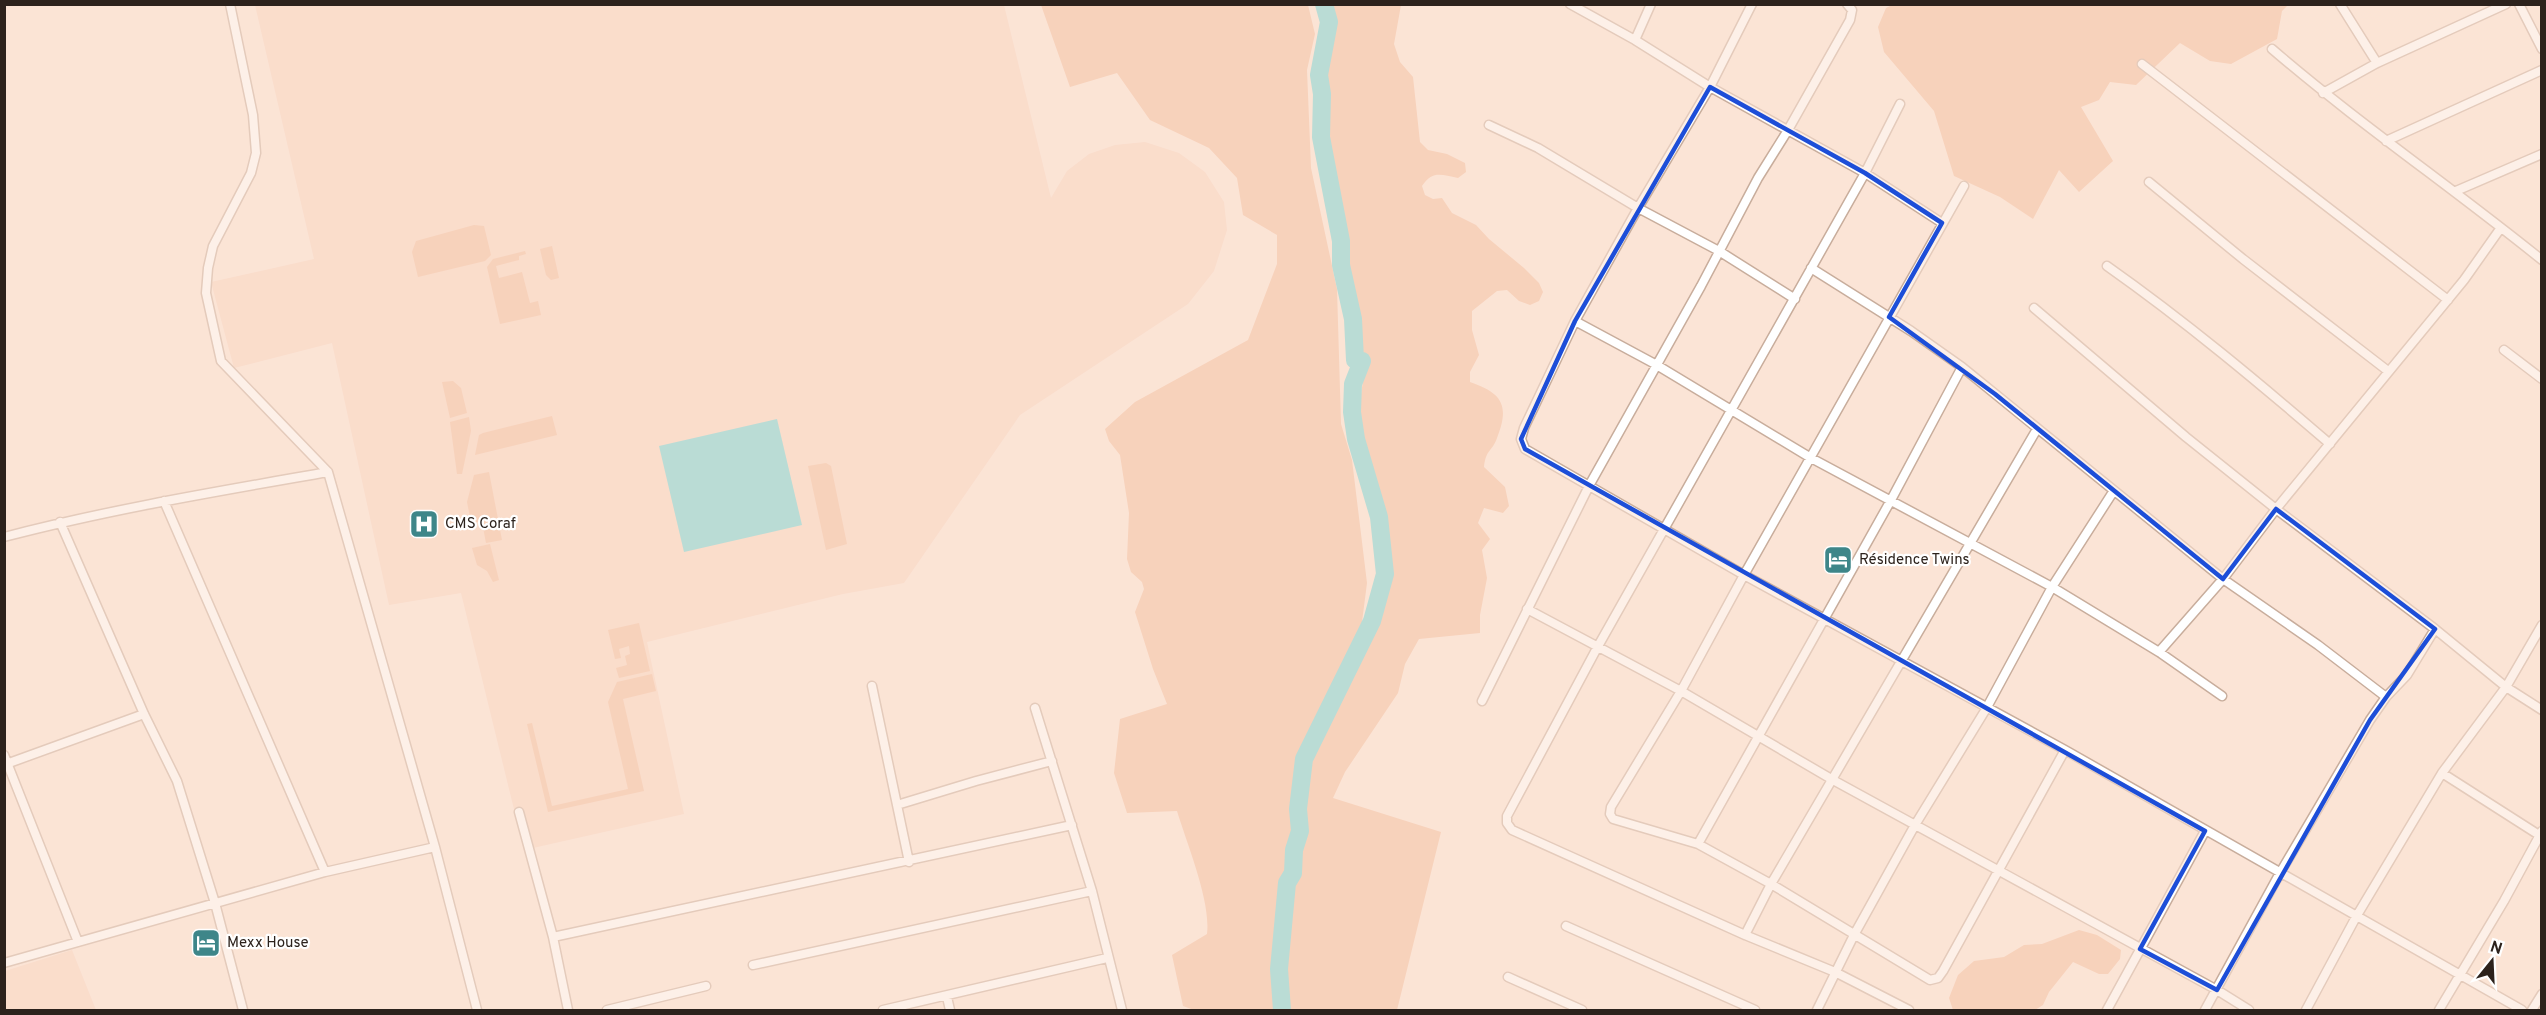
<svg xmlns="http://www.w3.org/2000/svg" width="2546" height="1015" font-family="Overpass,sans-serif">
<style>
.built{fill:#f8d4bf}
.green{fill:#f2bc9b}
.water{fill:#6bd2d6}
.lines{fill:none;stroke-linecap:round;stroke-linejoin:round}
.river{stroke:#6bd2d6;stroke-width:18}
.street-casing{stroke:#c8ad9c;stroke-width:11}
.street{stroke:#fff;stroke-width:8}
.marked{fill:none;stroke:#1d4ed8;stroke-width:4.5;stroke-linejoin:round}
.labels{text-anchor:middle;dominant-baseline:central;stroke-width:4.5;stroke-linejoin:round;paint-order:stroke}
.poi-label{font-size:15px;fill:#2c221c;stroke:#fff;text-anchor:start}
</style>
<rect width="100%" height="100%" fill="#fbe4d6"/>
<path class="built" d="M255,5H1004L1051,198L1067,171L1089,154L1115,145L1145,142L1179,153L1205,172L1224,202L1227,230L1214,271L1188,304L1020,415L904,583L843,594L647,642L684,814L524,850L461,593L389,605L332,343L234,368L211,282L314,259Z
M72,950L96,1010H5V971Z"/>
<path class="green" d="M1041,5H1308L1315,34L1307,70L1311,168L1337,289L1341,424L1352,460L1367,583L1362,622L1303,750L1276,948L1279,1010H1194L1183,1006L1172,955L1207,934C1211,901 1187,844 1177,811L1127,813L1114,773L1120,719L1167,704L1153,669L1135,612L1144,589L1142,582L1131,572L1127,559L1129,513L1120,455L1109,441L1105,429L1135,402L1248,340L1277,264V235L1243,215L1237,178L1209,148L1150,120L1117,73L1070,87Z
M1327,5H1401L1394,44L1400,62L1413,77L1420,142L1428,150L1447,154L1465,163L1466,172L1458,178C1441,175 1433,170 1422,186L1425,195L1433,199L1442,198L1452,213L1476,225L1489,239L1524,268L1539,283L1543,292L1539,301L1530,305L1519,301L1507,290L1497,291L1472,311V330L1479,355L1470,372V382C1502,393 1510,405 1497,438C1492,452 1486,449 1484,467L1505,487L1509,506L1503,513L1484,508L1478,523L1490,539L1482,550L1487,578L1480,615V633L1419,639L1405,664L1398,693L1345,772L1333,798L1441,832L1397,1010H1290C1284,972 1283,936 1290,898C1293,876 1301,853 1303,831C1306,804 1303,776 1313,750C1332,697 1373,655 1385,599C1392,571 1390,536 1384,509C1378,485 1365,463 1361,440C1357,414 1361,388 1367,363L1358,348V319L1346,261L1347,239L1338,199L1339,189L1329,154L1325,78L1333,26Z
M1892,5H2288L2282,11L2277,39L2231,64L2210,61L2180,43L2136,85L2110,82L2099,100L2081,107L2113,161L2079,192L2059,170L2033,219L2000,197L1954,176L1934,111L1884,52L1878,27L1886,8Z
M474,225L484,226L491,255L485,261L418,277L412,252L416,241Z
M552,246L559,278L551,280L546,275L540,249Z
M525,251L526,254L519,256V260L496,266L499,278L522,272L530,303L538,301L541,315L500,324L487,267L493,259Z
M453,381L461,388L467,413L450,418L442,382Z
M552,416L557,435L475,455L479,435L483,433Z
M469,417L471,431L462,474H457L450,422Z
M826,463L831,466L847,544L826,550L808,466Z
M489,472L502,540L486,543L482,522H471L467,502L474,475Z
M490,544L499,580L493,582L487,571L477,565L472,548Z
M639,623L650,671L619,678L616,668L627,665L625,656L630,654L629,646L619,649L621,658L615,659L608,630Z
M652,674L656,691L623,699L644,791L548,812L527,724L532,723L552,806L628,789L608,702L617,682Z
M2079,930L2097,935L2121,950L2120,959L2108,974H2099L2073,962L2049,992L2043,1005L2035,1010H1953L1949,998L1958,975L1974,961L2004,957L2024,945L2042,944Z"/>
<path class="water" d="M777,419L802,525L684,552L659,446Z"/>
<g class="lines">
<path class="river" d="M1282,1010L1279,969L1287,883L1293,873L1294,850L1300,831L1298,809L1304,759L1372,621L1385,574L1379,517L1356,439L1352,412L1353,384L1362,361L1355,360L1353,319L1341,265V241L1321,137L1322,94L1319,75L1329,22L1324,4"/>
<g class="street-casing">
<path id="street" d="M230,4L253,115L256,153L251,173L213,246L208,268L206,293L221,361L328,472L435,847L477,1010
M1570,4L1635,40L1710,87L1865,173L1942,223
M1752,4L1710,87L1638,208L1575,321L1524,428L1521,439L1525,449L1744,575L2065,750L2522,1010
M2340,4L2377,63
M2519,4L2542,49
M1635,40L1651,4
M2272,49C2358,123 2453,188 2542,260
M2142,64L2448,300
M2323,93L2377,63L2506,4
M1900,104L1865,173L1597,648L1507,816V823L1512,830L1745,935L1835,972L1909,1010
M1489,125L1538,148L1638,208L1719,251L1795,299
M2386,141L2542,70
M2149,182L2243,259L2388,371
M1964,186L1744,575L1681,691L1611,807L1610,814L1613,819L1698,844L1771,884L1930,980L1938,978L1943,971L2065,750
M2456,191L2542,154
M2500,229L2464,280L2276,509L2435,629L2506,687L2542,710
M2107,266C2185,321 2258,382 2330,444
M1811,268L1911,331L1962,367L2223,579L2318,645L2386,697
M2034,308L2186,437L2276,509L2223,579L2159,652
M1575,321L1655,364L1811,458L2052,587L2159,652L2222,696
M2504,350L2542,379
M164,501L325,872
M60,522L144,714L177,781L215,903L243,1010
M4,537C111,509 220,491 328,472
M1527,609L1681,691L1833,780L2217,990L2249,1010
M872,686L909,862
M1482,701L1590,484L1701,286L1758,178L1788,130L1850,20L1852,10L1847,4
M1035,708L1092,891L1122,1010
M4,755L78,942
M9,763L144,714
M2442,773L2539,835
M897,805L976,781L1052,761
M519,812L553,937L568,1010
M1698,844L1891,500L1962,367
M1566,926L1755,1010
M1745,935L1771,884L2037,429
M553,937L1072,825
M4,963L325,872L435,847
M753,965L1092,891
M1508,977L1582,1010
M947,997L950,1010
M607,1010L706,986
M883,1010L1107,958
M1817,1010L1854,935L1915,825L1986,709L2052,587L2113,492
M2107,1010L2205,831
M2205,1010L2280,873L2370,720L2386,697L2407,675L2435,629
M2306,1010L2356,917L2442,773L2506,687L2542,625
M2439,1010L2504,901L2542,831
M2532,1010L2542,994"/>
</g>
<use href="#street" class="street"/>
</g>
<path d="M0 0H2546V1015H0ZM1710,87L1865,173L1942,223L1889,317L1995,394L2223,579L2276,509L2435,629L2370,720L2217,990L2140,949L2205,831L1525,449L1521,439L1575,321Z" fill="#fbe4d6" fill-opacity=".55" fill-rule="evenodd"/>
<path class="marked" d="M1710,87L1865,173L1942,223L1889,317L1995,394L2223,579L2276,509L2435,629L2370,720L2217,990L2140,949L2205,831L1525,449L1521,439L1575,321Z"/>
<defs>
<g id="hospital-square" transform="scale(1.5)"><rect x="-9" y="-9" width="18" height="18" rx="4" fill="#3e8689" stroke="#fff"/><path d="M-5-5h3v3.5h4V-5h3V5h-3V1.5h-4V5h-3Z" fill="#fff"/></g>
<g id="hotel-square" transform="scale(1.5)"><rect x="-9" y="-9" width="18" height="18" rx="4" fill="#3e8689" stroke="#fff"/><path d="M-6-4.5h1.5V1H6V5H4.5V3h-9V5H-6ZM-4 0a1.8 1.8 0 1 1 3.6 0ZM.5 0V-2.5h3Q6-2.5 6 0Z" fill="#fff"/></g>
</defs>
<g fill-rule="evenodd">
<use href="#hospital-square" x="424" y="524"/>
<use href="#hotel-square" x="1838" y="560"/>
<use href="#hotel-square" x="206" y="943"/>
</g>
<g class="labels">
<g class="poi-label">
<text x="445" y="524">CMS Coraf</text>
<text x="1859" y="560">Résidence Twins</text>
<text x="227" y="943">Mexx House</text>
</g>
</g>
<rect width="2546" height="1015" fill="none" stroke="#2c221c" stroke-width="12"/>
<g transform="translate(2492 961) rotate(18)" stroke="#ffffff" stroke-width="4.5" paint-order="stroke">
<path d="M0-4.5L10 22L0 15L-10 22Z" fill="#2c221c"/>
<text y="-9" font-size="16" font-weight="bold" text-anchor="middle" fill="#2c221c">N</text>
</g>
</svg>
